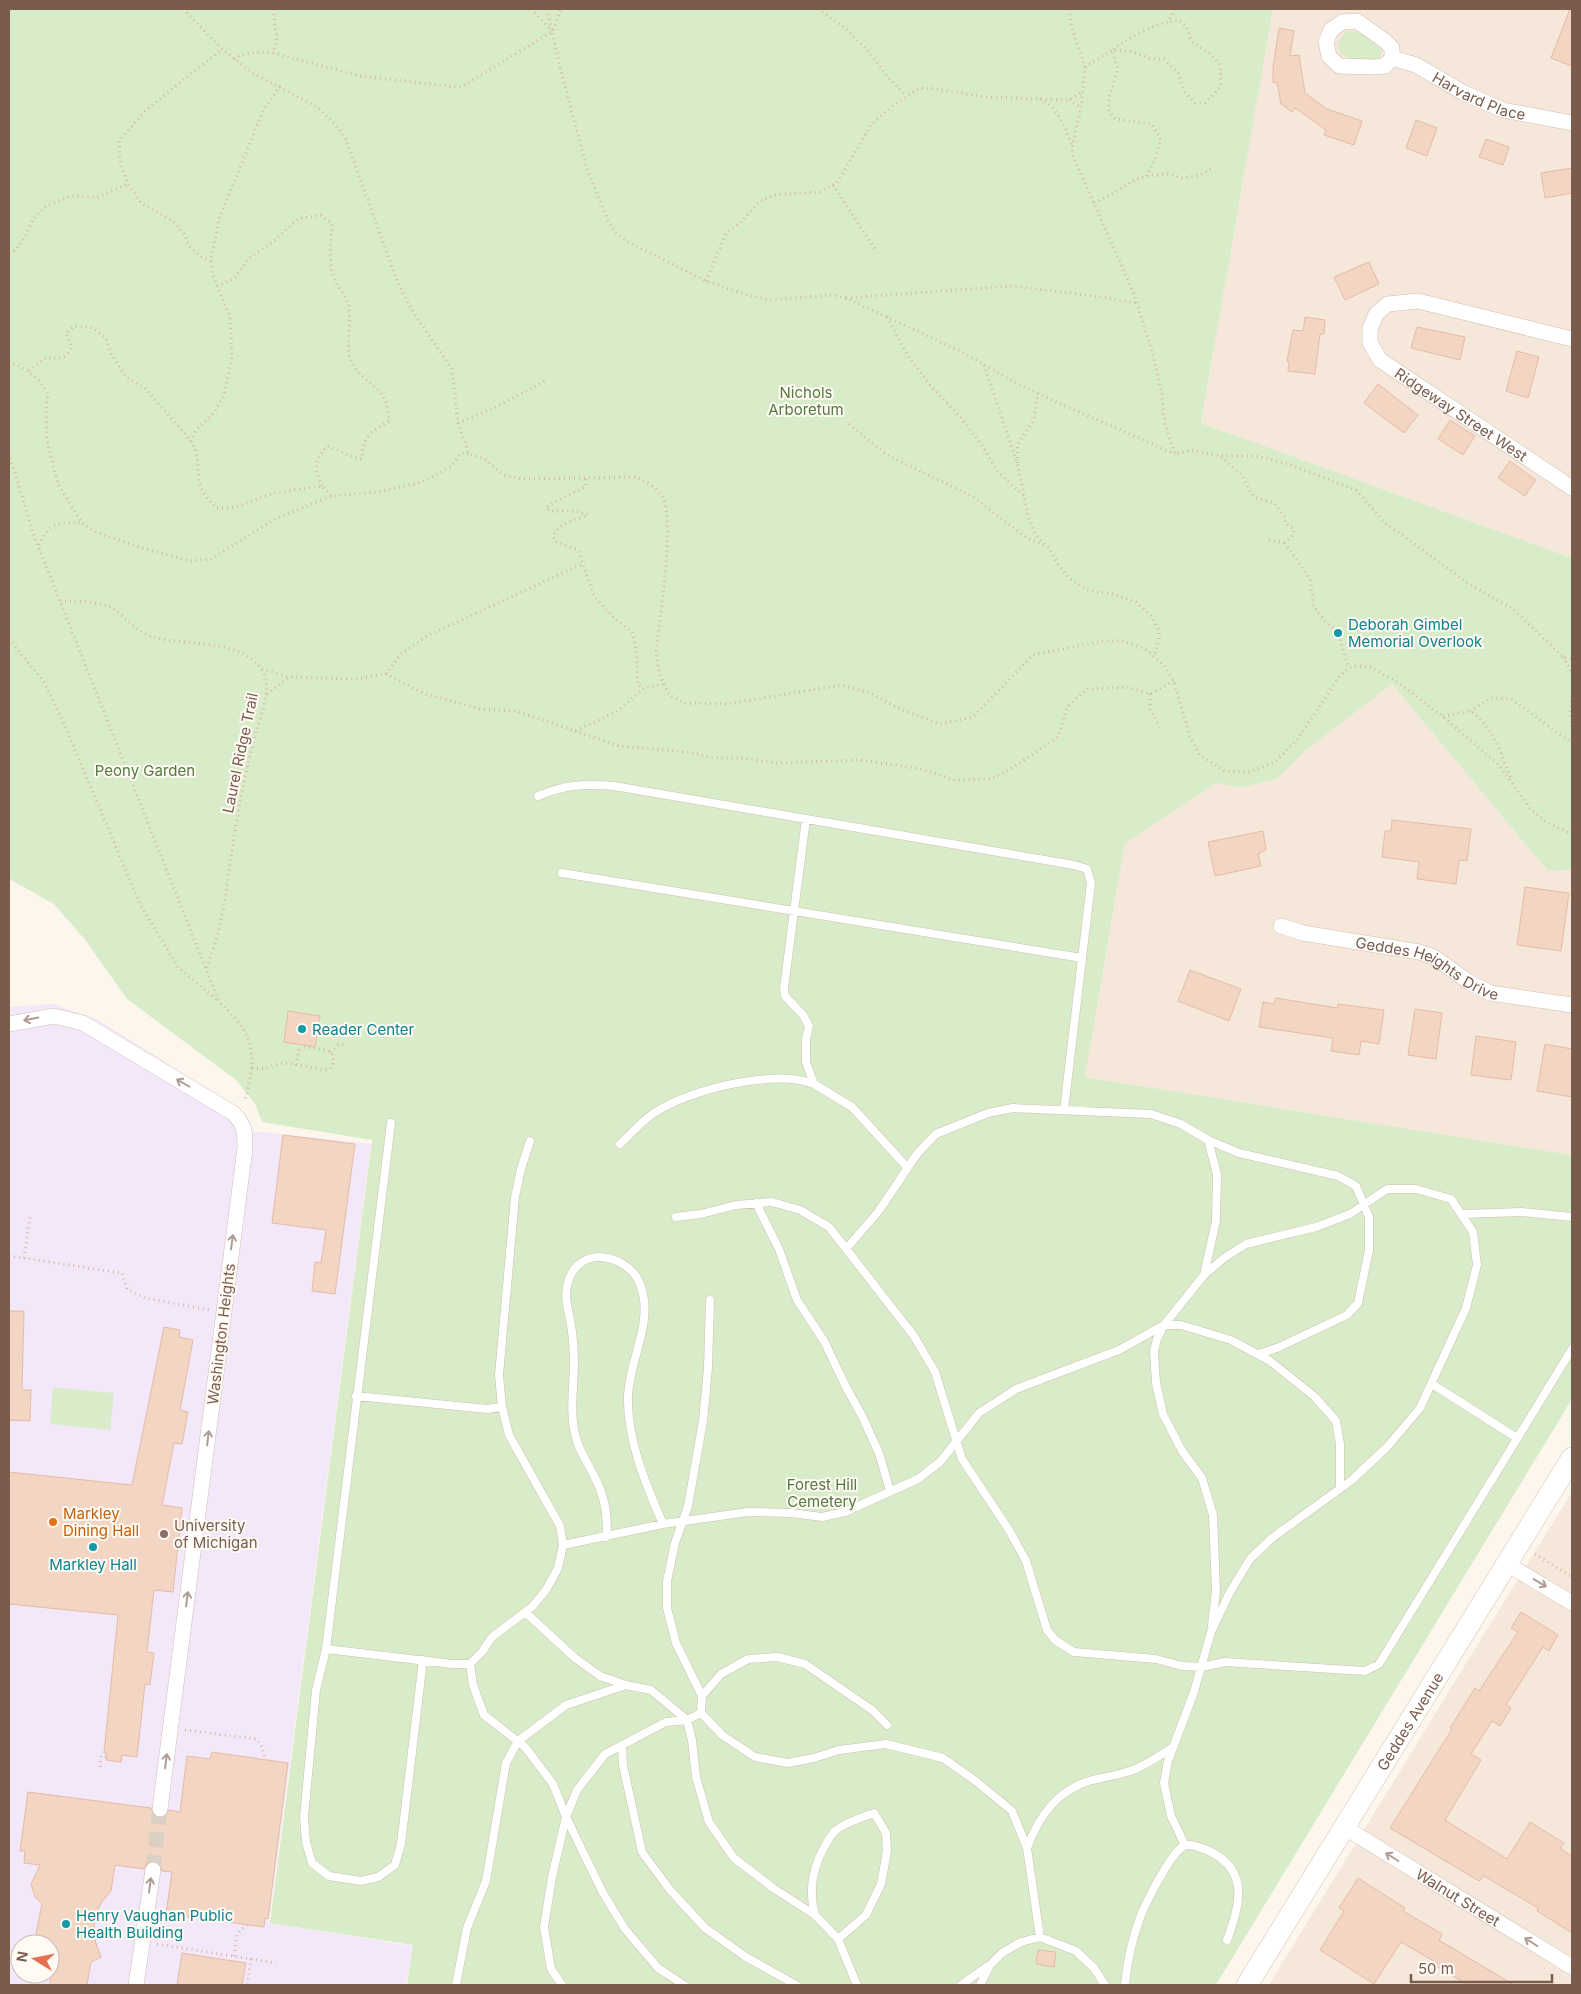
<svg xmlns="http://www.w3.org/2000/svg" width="1581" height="1994" font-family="Inter,sans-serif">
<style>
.residential{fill:#f5e8da}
.education{fill:#f3e8fa;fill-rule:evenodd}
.green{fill:#d8ecc9}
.building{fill:#f3d5c3;stroke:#e6bba3}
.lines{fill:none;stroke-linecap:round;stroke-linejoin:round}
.street-tunnel{stroke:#dcd0c4;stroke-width:15;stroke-dasharray:15 8;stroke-linecap:butt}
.lane-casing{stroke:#d1beb0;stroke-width:9}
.street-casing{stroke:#d1beb0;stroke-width:16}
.secondary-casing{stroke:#d6c0b0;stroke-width:22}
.path{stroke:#d9b8a5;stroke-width:3;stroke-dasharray:1 4;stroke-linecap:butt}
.lane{stroke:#fff;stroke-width:8}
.street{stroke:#fff;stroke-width:15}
.secondary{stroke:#fff;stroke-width:21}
.oneway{stroke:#af9d94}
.culture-dot{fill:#0f9aa8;stroke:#fffaf3;stroke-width:2}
.food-dot{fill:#e8710a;stroke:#fffaf3;stroke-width:2}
.education-dot{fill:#8d6e63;stroke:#fffaf3;stroke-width:2}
.labels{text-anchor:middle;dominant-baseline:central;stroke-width:4;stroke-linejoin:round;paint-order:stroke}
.street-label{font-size:15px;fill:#7a5c4d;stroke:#fffaf3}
.park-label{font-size:15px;fill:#537a41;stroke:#fffaf3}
.culture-label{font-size:15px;fill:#0d838f;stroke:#fffaf3;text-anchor:start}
.food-label{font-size:15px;fill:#c56008;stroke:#fffaf3;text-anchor:start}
.education-label{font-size:15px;fill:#785e54;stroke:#fffaf3;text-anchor:start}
</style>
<rect width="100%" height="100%" fill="#fdf6ec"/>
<path class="residential" d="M1273,9H1572V558L1201,423Z
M1392,684L1548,871L1572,870V1155L1085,1077L1125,843L1217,783L1241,788L1277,779L1304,752Z
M1572,1492V1985H1269L1454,1683Z"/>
<path class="education" d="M53,1004L98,1020L234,1105L253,1131L371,1144L269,1923L413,1946L406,1985H9V1007ZM20,1944H50V1974H20Z"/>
<path class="green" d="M9,9H1273L1201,423L1572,558V870L1548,871L1392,684L1304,752L1277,779L1241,788L1217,783L1125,843L1085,1077L1572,1155V1399L1216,1985H407L413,1945L270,1923L372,1140L262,1122L255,1104L236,1080L127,999L86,941L54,904L9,879Z
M1350,31C1361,31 1379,43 1382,53L1378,59C1363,63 1336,62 1338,41L1346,32Z
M53,1387L114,1393L110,1430L50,1424Z"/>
<path class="building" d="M1570,9H1572V66L1551,58Z
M1279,28L1294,31L1290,56L1299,55L1305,93L1327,109L1362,121L1354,145L1324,135L1326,130L1295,108L1292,112L1281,104L1277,82L1273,83V68Z
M1416,120L1437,128L1427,156L1406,148Z
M1486,139L1509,147L1503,165L1479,157Z
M1572,168V193L1545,198L1541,173Z
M1369,262L1379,284L1345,300L1334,277Z
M1305,317L1325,320L1324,334H1320L1315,374L1288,371L1289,362L1287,361L1293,330L1303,331Z
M1417,327L1465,337L1460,360L1411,348Z
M1517,351L1539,357L1528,398L1506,391Z
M1378,384L1418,415L1404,433L1364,403Z
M1450,420L1475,436L1463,455L1438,439Z
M1510,461L1536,480L1525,496L1498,478Z
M1392,820L1471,829L1467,861L1459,860L1456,884L1417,879L1419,862L1382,857L1385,831H1391Z
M1263,831L1266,850L1258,854L1261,866L1215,876L1208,842Z
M1525,887L1569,893L1561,951L1517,945Z
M1190,970L1241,989L1229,1021L1178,1001Z
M1276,998L1337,1008L1338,1004L1384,1010L1379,1044L1361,1041L1359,1055L1331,1051L1333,1038L1259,1027L1263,1002L1274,1004Z
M1415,1009L1442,1013L1436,1059L1408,1055Z
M288,1011L320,1016L315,1047L284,1042Z
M1476,1036L1516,1042L1511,1080L1471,1075Z
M1545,1044L1572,1049V1097L1537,1091Z
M283,1135L355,1144L335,1294L312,1291L315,1262L321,1263L326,1230L272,1223Z
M9,1311H24L22,1390H31L30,1421L9,1420Z
M164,1327L180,1330L179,1337L193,1340L180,1410L188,1412L182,1444L174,1443L162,1505L182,1508L173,1592L154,1590L147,1652L154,1653L150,1685L145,1684L137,1757L122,1755L121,1762L106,1760L107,1753H104L118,1615L9,1604V1472L132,1485Z
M1521,1612L1558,1635L1549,1651L1543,1647L1506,1705L1511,1708L1500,1726L1492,1721L1471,1754L1481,1760L1445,1820L1507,1859L1530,1822L1564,1843L1560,1848L1572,1856V1933L1537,1911L1538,1908L1484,1876L1479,1881L1390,1828L1452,1729L1450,1728L1475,1688L1479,1691L1518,1632L1511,1628Z
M212,1752L288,1763L268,1919L265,1918L264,1927L166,1914L172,1872L162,1871L159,1863L154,1861L146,1864L144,1869L115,1865L111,1891L101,1903L96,1914L94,1929L95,1940L101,1957L91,1962L87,1985H50V1944H34L42,1904L35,1897L31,1884L40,1865L24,1863L25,1851H20L28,1792L151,1808L154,1816L163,1818L169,1810L180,1812L187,1756L210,1759Z
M1358,1878L1405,1908L1403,1911L1442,1934L1439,1940L1514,1985H1468L1436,1966L1437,1963L1401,1942L1374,1984L1320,1950L1344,1911L1339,1908Z
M1038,1950L1056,1952L1054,1967L1036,1964Z
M182,1953L246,1963L242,1985H177Z"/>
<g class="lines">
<path class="street-tunnel" d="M153,1870L160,1809"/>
<g class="lane-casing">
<path id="lane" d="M538,796C567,784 583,784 614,786L1074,865L1087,869L1091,883L1064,1110
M806,819L784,988L785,996L803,1015L809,1026L806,1039V1062L814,1084L852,1107L907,1167
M562,873L1082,958
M391,1123L326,1649L316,1690L304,1817L306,1842L312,1863L329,1876L361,1881L378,1877L395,1865L401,1844L423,1660
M620,1144C631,1134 642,1121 654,1113C690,1089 774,1069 814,1084
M756,1203L779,1249L797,1300L824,1341L846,1387L862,1416L879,1453L890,1491
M1463,1214L1521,1212L1572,1217
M676,1217L701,1214L736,1205L772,1202L800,1210L829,1227L914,1336L935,1372L962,1459L1009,1530L1026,1561L1047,1630L1055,1640L1074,1652L1156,1659L1182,1666L1202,1667L1225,1662L1365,1671L1379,1664L1572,1349
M846,1249L878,1212L917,1154L936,1134L988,1113L1013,1108L1151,1114L1181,1124L1208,1140L1239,1153L1338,1176L1356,1186L1369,1217V1250L1358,1303L1347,1315L1277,1348L1258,1354
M1204,1275L1216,1221L1217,1174L1208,1140
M1432,1384L1517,1438
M356,1396L487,1409L502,1407
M606,1537C609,1513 604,1493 592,1472C586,1460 579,1450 576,1438C569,1413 574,1387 574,1362C574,1344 572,1327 568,1310C559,1273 585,1244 621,1263C628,1267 636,1274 639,1282C656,1320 629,1358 628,1397C627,1440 646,1485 663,1524
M563,1545L663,1524L748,1512L791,1513L822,1517L845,1512L918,1479L940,1462L979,1413L1016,1389L1119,1350L1164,1325L1204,1275L1224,1258L1246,1244L1316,1227L1350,1214L1387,1189H1416L1451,1199L1473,1232L1477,1265L1466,1308L1420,1408L1388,1446L1352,1480L1272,1538L1250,1559L1230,1592L1211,1632L1194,1692L1168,1761L1164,1783L1171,1816L1185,1845
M525,1612L575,1658L600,1676L626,1685L651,1690L687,1720L692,1740L696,1777L709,1822L734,1858L773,1888L815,1915L838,1939L857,1985
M1212,1625L1216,1591L1213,1515L1202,1478L1182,1451L1163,1414L1156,1383L1154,1351L1157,1339L1164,1325H1181L1231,1340L1270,1361L1315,1397L1336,1421L1340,1444V1489
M326,1649L452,1664H470L482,1652L492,1637L532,1607L546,1590L558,1568L563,1545L560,1526L509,1435L502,1407L499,1375L515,1197L521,1169L530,1141
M470,1664L473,1685L484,1715L525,1747L553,1784L566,1817L603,1893L625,1929L658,1968L684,1985
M702,1696L721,1674L748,1659L777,1657L805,1664L872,1710L887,1725
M701,1713L722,1735L755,1757L788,1763L814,1758L839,1750L886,1744L943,1758L977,1782L1012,1811L1027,1848L1040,1937
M622,1745L623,1765L642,1852L670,1890L705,1928L746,1957L796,1985
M1027,1848C1038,1818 1056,1791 1089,1781C1102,1777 1116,1776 1130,1771C1145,1766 1159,1756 1173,1747
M815,1915C808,1890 813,1866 826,1844C829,1840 831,1834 835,1831C846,1822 861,1818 874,1813L886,1833L887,1851L881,1884L866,1915L838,1939
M456,1985L467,1928L486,1881L506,1763L518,1741L566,1705L626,1685
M562,1985L551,1969L544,1927L552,1877L566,1817L577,1790L605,1754L666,1722L687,1720L701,1713L702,1696L676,1643L667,1608V1581L675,1543L688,1506L703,1421L708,1368L710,1300
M961,1985L988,1966
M980,1985L990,1965L1002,1953L1021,1942L1040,1937L1076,1951L1094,1968L1105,1985
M1125,1985C1127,1963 1132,1939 1140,1918C1145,1904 1171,1852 1184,1846C1191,1843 1202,1848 1209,1851C1250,1870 1240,1906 1227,1940"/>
</g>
<g class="street-casing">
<g id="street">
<path d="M1357,21L1385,41L1392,48V58L1385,66L1375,67L1339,66L1329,56L1326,42L1331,30L1342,22Z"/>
<path id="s1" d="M1392,58L1416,65L1464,93L1503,110L1572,123"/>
<path id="s2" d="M1572,339L1418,301L1388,304L1376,314L1370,329V343L1380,360L1572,488"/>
<path id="s3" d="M1281,926L1303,933L1419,952L1434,957L1469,982L1490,993L1572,1005"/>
<path d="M9,1024L54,1016L83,1023L233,1113C245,1125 245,1131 245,1148L160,1809"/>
<path d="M1507,1564L1572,1603"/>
<path id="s4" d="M1344,1827L1572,1967"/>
<path d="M136,1985L153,1870"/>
</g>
</g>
<g class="secondary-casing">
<g id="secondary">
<path id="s5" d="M1247,1985L1572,1458"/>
</g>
</g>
<path class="path" d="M183,9L222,49L253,73L317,107L332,121L345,137L397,281L413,312L452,369L458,423L469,454L485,459L504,475L523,479L636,477C646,482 657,487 663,498C675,522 659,622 656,654L660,675L669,695L685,703L727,704L841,685L870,693L900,709L940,724L973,717L1033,655L1103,641H1124L1145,649L1164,665L1174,681L1190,737L1200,755L1225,771L1250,772L1275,762L1297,740L1339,677L1349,668L1356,666L1370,667L1399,683L1442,716L1499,765L1530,808L1546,822L1572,834
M273,9L277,41L273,53L360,76L458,87L463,86L553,31L561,9
M531,9L552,31
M547,9L560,67L586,166L609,223L616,233L628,242L706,281L744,294L770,300L833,295L846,298L962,352L1014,382L1054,401L1175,454
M818,9L845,28L870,53L888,77L906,96
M1069,9L1072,28L1085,67L1081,107L1072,147L1073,156L1134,294L1152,351L1161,389L1165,425L1175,454L1191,450L1220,456H1256L1288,464L1356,490L1384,522L1469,584L1513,609L1563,657L1572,659
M234,59C247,51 258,52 273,53
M1085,67L1112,50L1133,52L1152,59H1164L1178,73L1184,91L1195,103H1205L1221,86L1220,65L1209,53L1192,42L1186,26L1179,20L1168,22
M280,86L263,111L219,219L211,261L213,276L230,317L232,357L224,395L214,413L196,430L191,441C201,459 196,467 200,485C203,494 210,501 216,508L236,507L274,493L322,486L332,496
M1040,99C1058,107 1066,129 1072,146
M1069,100L1081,107
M1146,176L1154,162L1161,140L1152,124L1115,119L1108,109L1109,98L1118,69L1112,50C1126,39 1151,26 1168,22L1175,9
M833,185L877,252
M1094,203L1114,193L1134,180L1146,176L1168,174L1183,178L1200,175L1211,169
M9,253L16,250L25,237L33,219L46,206L71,196L98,197L128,184
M211,261L200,256L189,246L185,235L173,221L141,203L128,184L120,161L119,141L146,110L222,49
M706,281L726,233L739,224L759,202L773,195L820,192L837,183L871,125L891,107L918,89L930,88L986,97L1069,100L1083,92
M217,286L235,278L248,259L275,240L298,219L321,215L332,224C331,241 328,261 334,278C338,290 347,294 349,308C351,321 346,348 350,358C362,388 388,381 389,421C370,433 363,436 362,459C349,457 339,450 327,446C313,462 314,468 322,486
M846,298L1011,286L1094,296L1137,303
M887,317L908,356L930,385L961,418L981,444L998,472L1024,496
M9,361C26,370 39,377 48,394L46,405L47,441L58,484L82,523L96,532L139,547L190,561L211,559L277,518L332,496L376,492L414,484L429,479L452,466L461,453L469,454
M984,365L1018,466L1028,516L1035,534L1045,545
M29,371L47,357C59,359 65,359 72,348L66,333L75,326L93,328L106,338L110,352L126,377L145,388L191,441
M458,423L496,407L545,381
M849,424L887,455L972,496L1027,538L1048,547L1058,564L1070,579L1087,590L1112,594L1136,602L1151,616L1159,630V640L1154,656
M9,453L33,533L219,1002C244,1025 257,1042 250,1078C248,1085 248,1094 244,1101
M1221,457L1242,475L1250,491L1256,498L1274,503L1285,517V523L1294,529L1293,535L1285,543L1310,579L1314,607L1325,621L1338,633L1349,668
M1018,463L1017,445L1034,420L1038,393
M586,479V486L546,507L550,511H576L588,515C576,519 558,524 553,536L555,541L578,550L594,596L614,618L632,632L636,646L638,685L644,688
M1269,540L1285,543
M39,545C49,522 59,522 82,523
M60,601C75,601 100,601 112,608C124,616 139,633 152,637C183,646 241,638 262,670C273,687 261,714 256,732C245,773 237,815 231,858C225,895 222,933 206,968
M9,639L44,682L62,719L140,904L178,967L217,1000
M1563,657L1572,673
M262,669L289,677
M386,674L401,654L427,636L582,564
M267,694L289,677L354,679L386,674L425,694L481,709L516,711L575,731L616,712L644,688L663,684
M1150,694V709L1160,727
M1572,696L1570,714L1572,729
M1470,711L1492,698L1511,699L1572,743
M1443,716L1470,711C1492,724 1502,756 1511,779
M575,731L619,746L688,752L714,758H743L775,763L860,760L922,769L955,780L991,779L1014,767L1058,737L1067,707L1087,689L1127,687L1150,694L1174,681
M330,1052L338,1045L347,1044
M296,1065L299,1049
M252,1067C268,1071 265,1067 279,1064C295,1060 313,1072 330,1069L334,1062L332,1053L327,1050L304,1047
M9,1256L122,1273L127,1289L145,1298L210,1310
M24,1258L30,1217
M1535,1554L1572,1577
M185,1730L256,1739L261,1745L265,1758
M100,1767L101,1756L107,1757
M157,1944L251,1959L247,1985
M234,1956L237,1934L247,1925
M251,1959L276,1963"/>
<use href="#lane" class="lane"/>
<use href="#street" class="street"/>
<use href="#secondary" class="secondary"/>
</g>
<defs><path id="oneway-shaft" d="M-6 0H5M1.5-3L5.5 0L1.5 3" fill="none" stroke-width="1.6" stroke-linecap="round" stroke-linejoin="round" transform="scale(1.25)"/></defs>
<g class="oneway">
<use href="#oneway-shaft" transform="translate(31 1019) rotate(168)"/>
<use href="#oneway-shaft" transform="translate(183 1083) rotate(-150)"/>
<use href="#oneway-shaft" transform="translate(232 1242) rotate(-82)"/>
<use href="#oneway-shaft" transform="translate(208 1438) rotate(-83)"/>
<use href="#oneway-shaft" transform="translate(1540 1583) rotate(31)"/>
<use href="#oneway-shaft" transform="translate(187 1599) rotate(-83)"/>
<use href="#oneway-shaft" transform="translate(166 1761) rotate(-83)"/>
<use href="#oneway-shaft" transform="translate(1392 1857) rotate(-148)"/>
<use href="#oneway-shaft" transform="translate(150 1885) rotate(-82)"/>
<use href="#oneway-shaft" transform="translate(1531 1942) rotate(-148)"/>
</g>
<g class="culture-dot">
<circle cx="1338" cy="633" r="5"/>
<circle cx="302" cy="1029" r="5"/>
<circle cx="93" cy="1547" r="5"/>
<circle cx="66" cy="1924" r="5"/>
</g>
<circle class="food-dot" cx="53" cy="1522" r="5"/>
<circle class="education-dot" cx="164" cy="1534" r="5"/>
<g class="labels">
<g class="street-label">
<text stroke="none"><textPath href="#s1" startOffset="96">Harvard Place</textPath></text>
<text stroke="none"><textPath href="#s2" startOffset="352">Ridgeway Street West</textPath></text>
<text transform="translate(240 753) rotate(-78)">Laurel Ridge Trail</text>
<text stroke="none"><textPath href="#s3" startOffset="154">Geddes Heights Drive</textPath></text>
<text transform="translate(221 1334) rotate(-83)">Washington Heights</text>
<text stroke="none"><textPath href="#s5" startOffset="310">Geddes Avenue</textPath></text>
<text stroke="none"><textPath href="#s4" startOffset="134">Walnut Street</textPath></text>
</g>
<g class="park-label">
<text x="806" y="392">Nichols<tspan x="806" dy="17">Arboretum</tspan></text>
<text x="145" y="770">Peony Garden</text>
<text x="822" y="1484">Forest Hill<tspan x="822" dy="17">Cemetery</tspan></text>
</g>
<g class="culture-label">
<text x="1348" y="624">Deborah Gimbel<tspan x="1348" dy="17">Memorial Overlook</tspan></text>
<text x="312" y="1029">Reader Center</text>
<text x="93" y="1564" text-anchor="middle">Markley Hall</text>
<text x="76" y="1915">Henry Vaughan Public<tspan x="76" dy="17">Health Building</tspan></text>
</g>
<g class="food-label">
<text x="63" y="1513">Markley<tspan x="63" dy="17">Dining Hall</tspan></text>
</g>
<g class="education-label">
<text x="174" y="1525">University<tspan x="174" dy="17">of Michigan</tspan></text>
</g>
</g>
<rect width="1581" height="1994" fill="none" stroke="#7a5c4d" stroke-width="20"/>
<g transform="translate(35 1959) rotate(280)"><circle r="24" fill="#fffaf3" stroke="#cabbb1"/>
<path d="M0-4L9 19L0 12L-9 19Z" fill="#e76f51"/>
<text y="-8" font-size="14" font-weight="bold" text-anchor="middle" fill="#7a5c4d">N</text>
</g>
<path d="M1411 1974v8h141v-8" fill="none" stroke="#7a5c4d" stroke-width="2.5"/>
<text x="1418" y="1974" font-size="15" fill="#7a5c4d" stroke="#fffaf3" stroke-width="4" paint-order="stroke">50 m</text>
</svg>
